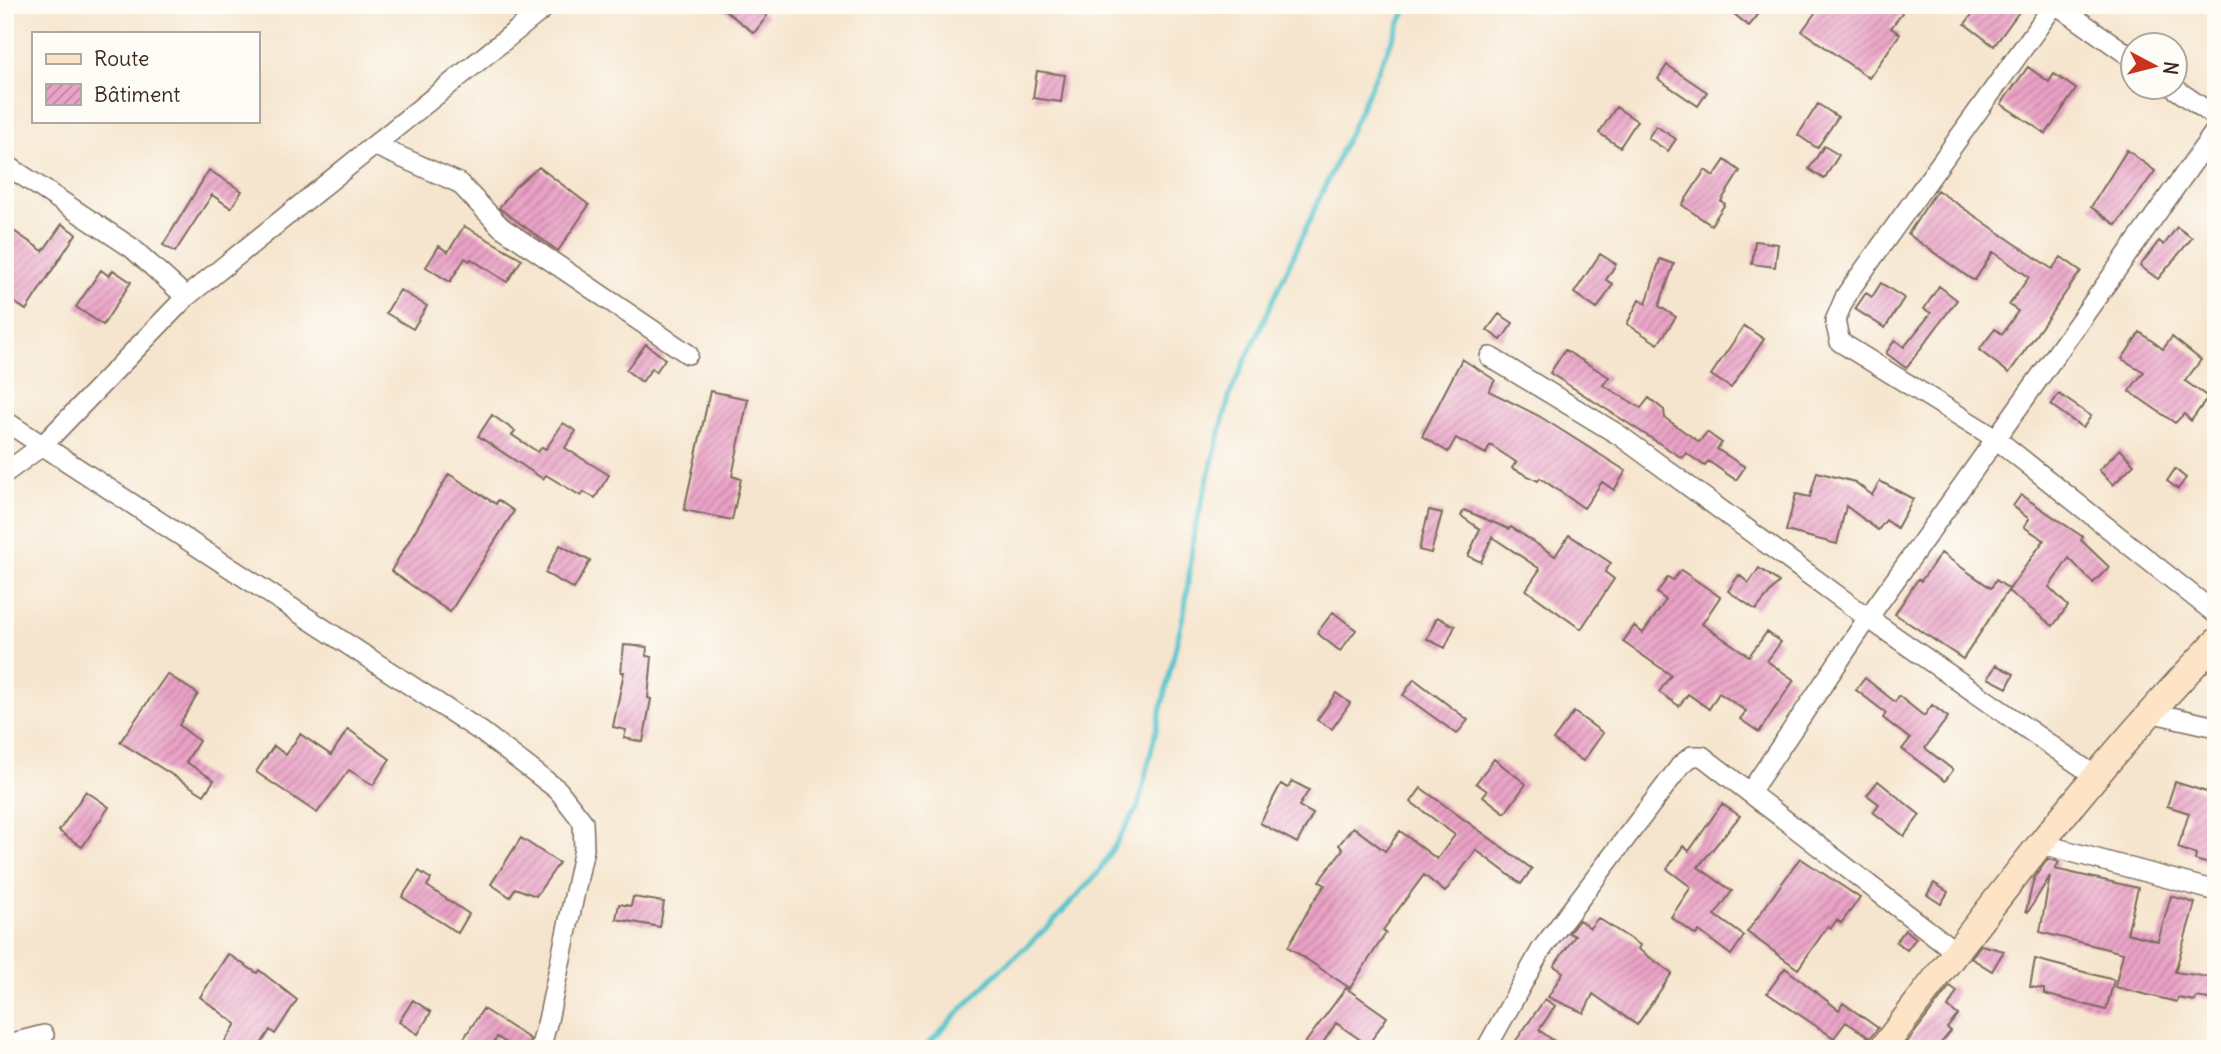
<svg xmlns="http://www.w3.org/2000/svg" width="2221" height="1054" font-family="Delius,sans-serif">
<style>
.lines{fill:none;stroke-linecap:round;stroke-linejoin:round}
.stream{stroke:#58c5cc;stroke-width:5}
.building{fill:url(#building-hatch)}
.street-casing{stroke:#7c6b5c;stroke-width:22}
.secondary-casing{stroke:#7c6b5c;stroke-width:29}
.street{stroke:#fff;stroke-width:19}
.secondary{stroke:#fee4c6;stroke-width:26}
</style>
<defs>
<pattern id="building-hatch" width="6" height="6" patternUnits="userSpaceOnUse" patternTransform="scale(1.75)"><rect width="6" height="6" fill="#eaa2c6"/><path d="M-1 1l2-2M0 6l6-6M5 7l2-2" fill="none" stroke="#bf84a0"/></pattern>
</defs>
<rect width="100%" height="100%" fill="#fdfcf7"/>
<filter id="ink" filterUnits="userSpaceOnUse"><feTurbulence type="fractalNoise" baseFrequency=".0143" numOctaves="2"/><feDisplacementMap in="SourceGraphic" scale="14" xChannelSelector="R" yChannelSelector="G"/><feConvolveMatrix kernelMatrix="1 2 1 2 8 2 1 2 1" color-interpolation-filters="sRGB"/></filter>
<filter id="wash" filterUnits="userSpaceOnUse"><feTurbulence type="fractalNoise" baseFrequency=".00686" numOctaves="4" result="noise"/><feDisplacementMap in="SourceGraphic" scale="28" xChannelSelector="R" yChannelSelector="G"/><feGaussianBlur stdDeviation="1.57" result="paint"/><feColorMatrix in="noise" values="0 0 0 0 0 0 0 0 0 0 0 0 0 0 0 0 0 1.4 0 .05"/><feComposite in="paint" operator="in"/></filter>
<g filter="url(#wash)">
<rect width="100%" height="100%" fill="#f6e5ce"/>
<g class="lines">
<path class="stream" d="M923,1049L996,974L1050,925L1098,873L1138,807L1185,608L1194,532L1230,394L1408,5"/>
</g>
<g id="blocks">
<path class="building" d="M718,5H753L767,16L754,33Z
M1723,5H1766L1749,26Z
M1821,5H1891L1902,13L1891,28L1900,34L1869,78L1802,31Z
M1979,5H2024L1994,46L1965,24Z
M1667,65L1707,92L1698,106L1658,79Z
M2028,67L2049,82L2054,74L2076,89L2046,134L2001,104Z
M1037,71L1065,75L1061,102L1033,98Z
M1818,104L1838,117L1817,148L1798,135Z
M1616,107L1637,121L1620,147L1599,133Z
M1656,126L1676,139L1668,151L1648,138Z
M1824,146L1839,155L1824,179L1809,169Z
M2127,150L2155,171L2116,225L2091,207Z
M1725,160L1740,171L1721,201L1725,204L1711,225L1682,205L1705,170L1714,176Z
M539,167L589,205L558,251L499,208L516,186Z
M209,170L242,191L231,208L212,195L175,252L163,245Z
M1937,190L2052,269L2061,257L2081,271L2009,373L1979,350L1995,329L2002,334L2018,311L2009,305L2029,277L1993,252L1975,280L1971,279L1908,234Z
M62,224L76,234L26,310L5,296V225L43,251Z
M464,226L522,259L507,282L471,259L470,261L465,258L450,282L426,267L439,246L448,252Z
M2177,227L2192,238L2158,279L2140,266L2159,241L2164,245Z
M1755,241L1778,244L1775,267L1752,264Z
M1600,254L1616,264L1606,280L1613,284L1597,309L1574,293Z
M1660,259L1674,264L1659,306L1676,317L1658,344L1627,324L1639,300L1646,304Z
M101,270L109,276L113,270L131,282L103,325L76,307Z
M1881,283L1904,298L1885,328L1855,309L1866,293L1872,297Z
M1939,286L1957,300L1906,368L1886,353L1895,340L1904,347L1931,313L1924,309Z
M400,290L427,306L413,329L386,313Z
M1499,314L1513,323L1501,340L1487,330Z
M1744,326L1764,339L1731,388L1711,375Z
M2140,332L2163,349L2172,337L2201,360L2185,381L2208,397L2191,421L2184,414L2175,423L2129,391L2144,372L2122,359Z
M646,344L665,359L656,372L652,368L642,382L626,370Z
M1565,350L1609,377L1603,385L1641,408L1649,398L1664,410L1665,418L1699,442L1707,432L1722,443L1717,449L1745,467L1736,480L1708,461L1705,466L1686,453L1682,458L1550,373Z
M1462,359L1495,380L1489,391L1539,416L1626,471L1614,490L1602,482L1584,508L1540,478L1538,481L1512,468L1516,462L1490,445L1486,454L1456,438L1448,452L1422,436Z
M710,391L748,399L732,476L741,479L732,520L684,510Z
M2059,394L2091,416L2083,428L2051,405Z
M492,415L515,431L512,435L538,452L542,447L546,449L563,423L576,431L565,448L609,475L595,498L584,492L581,496L546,475L543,479L478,436Z
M2120,449L2134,464L2113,485L2099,470Z
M2175,469L2186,478L2178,489L2167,481Z
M1817,472L1855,482L1872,495L1880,481L1913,499L1897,528L1886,520L1878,530L1846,506L1837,544L1786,531L1796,494L1810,497Z
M449,474L496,504L498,500L514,511L450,612L391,571Z
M2021,495L2083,537L2081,540L2109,567L2093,583L2069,558L2049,587L2068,606L2053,626L2008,591L2044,540L2024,527L2029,519L2013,506Z
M1429,510L1442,513L1431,553L1419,550Z
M1464,510L1509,529L1511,527L1555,556L1569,535L1611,563L1605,572L1614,579L1581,629L1526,590L1540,569L1492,537L1481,562L1468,556L1480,529L1461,516Z
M560,545L590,561L574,589L545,573Z
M1941,553L1991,588L1996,580L2009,589L1963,659L1895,614L1918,579L1921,581Z
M1759,568L1779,582L1756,610L1728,591L1739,575L1749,583Z
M1681,570L1720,597L1702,624L1749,656L1767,632L1781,642L1767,661L1794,680L1759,732L1740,719L1746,711L1719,693L1709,709L1688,694L1679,706L1659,692L1671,675L1623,642L1634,626L1643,633L1666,600L1657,593L1668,577L1673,580Z
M1333,612L1356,630L1340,651L1317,633Z
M1437,617L1455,626L1445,648L1427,639Z
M624,645L647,647L646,656L652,657L648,698L651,699L643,742L624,738L626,730L613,727L624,672H621Z
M1996,665L2014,674L2007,688L1988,678Z
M167,674L198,694L179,725L199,741L186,762L214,780L204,795L120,742Z
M1865,678L1895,702L1899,696L1924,716L1932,705L1948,717L1925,748L1953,770L1945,781L1902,749L1910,739L1883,718L1886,713L1856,690Z
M1414,679L1468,720L1457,734L1403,695Z
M1336,693L1350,703L1332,729L1317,720Z
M1574,712L1603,733L1583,761L1553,740Z
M348,729L390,759L373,785L349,770L317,813L256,772L274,746L286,755L300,734L331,755Z
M1494,759L1526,784L1505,813L1483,796L1487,791L1476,783Z
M1292,781L1309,790L1299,806L1313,814L1297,843L1260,823L1281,784L1288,788Z
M1878,781L1920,815L1904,836L1873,812L1879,804L1867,795Z
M2175,782L2216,795V866L2195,860L2196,854L2178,848L2189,813L2167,806Z
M1421,788L1532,869L1521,884L1476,850L1445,892L1424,875L1383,930L1386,933L1350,988L1288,947L1311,905L1325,885L1319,881L1343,849L1339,845L1353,827L1385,851L1400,831L1437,859L1455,835L1411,802Z
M86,791L109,807L82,847L59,831Z
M1722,804L1740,816L1698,867L1732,891L1715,915L1744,936L1731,955L1699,931L1696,935L1671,917L1691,887L1667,869L1683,846L1689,851Z
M521,838L559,863L536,896L515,888L510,897L491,884Z
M1800,858L1860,898L1841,923L1837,920L1831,928L1828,926L1798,969L1747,932Z
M2048,859L2059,862L2055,869L2138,888L2127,933L2158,941L2171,896L2195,903L2175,972L2216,978V1000L2196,997L2195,1001L2178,998L2177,1002L2115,987L2123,953L2040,932L2050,876L2028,912L2026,911L2034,878Z
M419,871L431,879L427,886L469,914L458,933L402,897Z
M1934,883L1948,892L1941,904L1927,895Z
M633,897L664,902L660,927L616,919L619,904L631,906Z
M1598,918L1640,945L1638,949L1672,973L1637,1025L1593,994L1584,1013L1548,997L1563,972L1554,966L1575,936L1569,933L1579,920L1590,928Z
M1905,930L1916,938L1907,950L1896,942Z
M1981,945L2004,951L1992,971L1971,958Z
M228,954L257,973L259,970L297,1000L275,1034L270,1030L258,1049H220L236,1024L200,997Z
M2035,959L2114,980L2106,1010L2044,994V989L2030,987Z
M1785,968L1839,1010L1843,1003L1878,1028L1870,1038L1846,1022L1834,1038L1767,993Z
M1950,986L1957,991L1948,1007L1958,1015L1947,1028L1951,1031L1936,1049H1902Z
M1346,988L1387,1017L1368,1045L1336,1023L1319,1049H1313L1305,1043Z
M1545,999L1555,1006L1539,1030L1565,1049H1525L1515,1042Z
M413,1000L431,1012L418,1034L399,1022Z
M483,1009L530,1039L528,1049H515L497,1037L489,1049H457Z"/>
</g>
</g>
<g filter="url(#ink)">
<use href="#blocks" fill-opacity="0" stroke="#7c6b5c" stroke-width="2"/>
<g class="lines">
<g class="street-casing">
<path id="street" d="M2054,5L1846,295L1835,321L1840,342L1995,438L2216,614
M2057,5L2134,59
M2174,88L2216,117
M376,146L459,183L501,227L688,354
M5,164L132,248L186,297
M1490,357L1619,435L1868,618L2095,776
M5,421L482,732L558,790L583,822L584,849L548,1020L540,1049
M5,473L43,445L186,297L548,5
M2149,712L2216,727
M1750,792L1868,618L2216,130
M2038,843L2216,891
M5,1045L44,1035
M1486,1049L1541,950L1681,765L1692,756H1702L1956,952"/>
</g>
<g class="secondary-casing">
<path id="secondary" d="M1882,1049C1989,909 2093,769 2216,642"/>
</g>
<use href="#street" class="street"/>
<use href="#secondary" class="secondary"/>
</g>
</g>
<rect width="2221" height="1054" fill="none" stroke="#fdfcf7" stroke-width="28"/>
<rect x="32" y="32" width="228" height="91" fill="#fdfcf7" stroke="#afa8a0" stroke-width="2"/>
<rect x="46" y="54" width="35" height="10" fill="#fee4c6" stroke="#afa8a0" stroke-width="2"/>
<text x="94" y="66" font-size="21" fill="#3b2a1e">Route</text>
<rect x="46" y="84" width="35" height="21" fill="url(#building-hatch)" stroke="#afa8a0" stroke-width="2"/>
<text x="94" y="102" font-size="21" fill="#3b2a1e">Bâtiment</text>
<g transform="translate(2154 66) rotate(97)"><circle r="33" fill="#fdfcf7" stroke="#afa8a0" stroke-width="2"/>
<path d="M0-5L12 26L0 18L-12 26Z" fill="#c8321e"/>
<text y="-10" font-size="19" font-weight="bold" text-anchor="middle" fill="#3b2a1e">N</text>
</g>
</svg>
